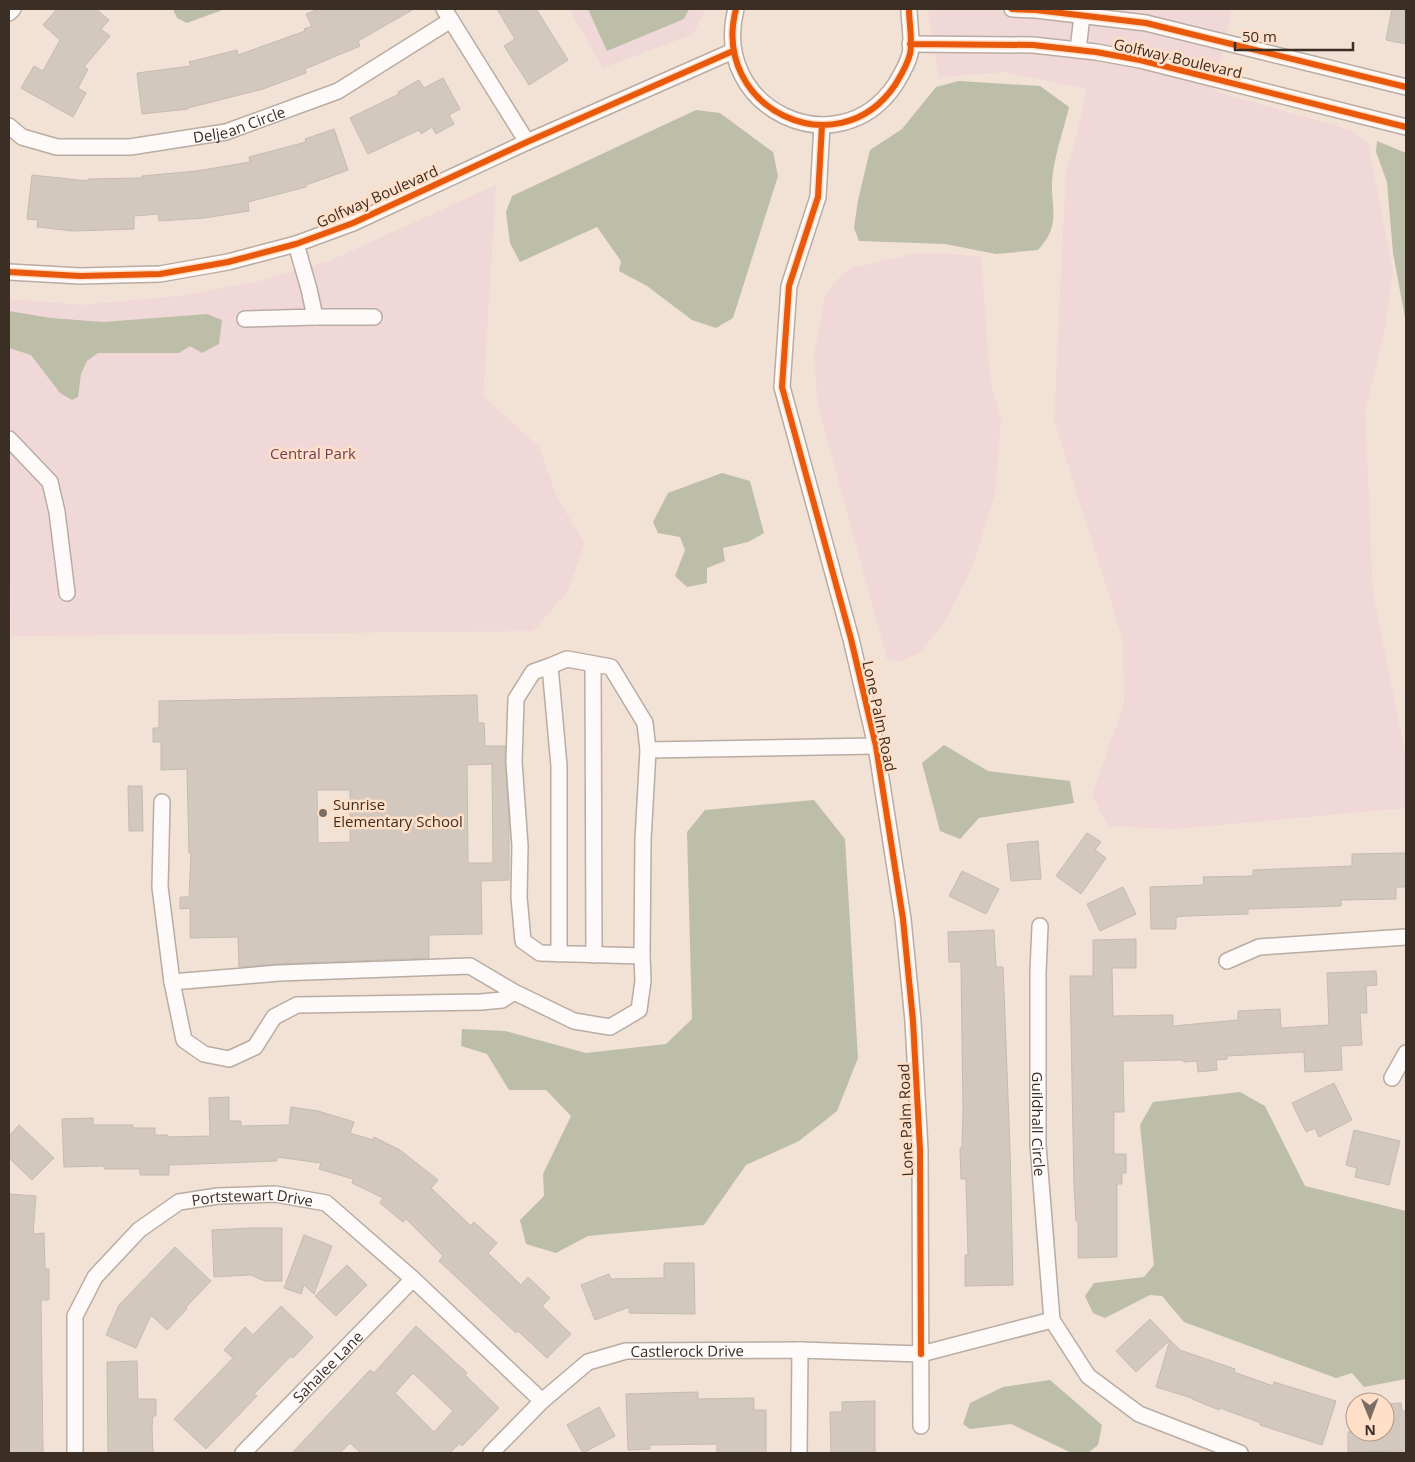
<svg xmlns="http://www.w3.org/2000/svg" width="1415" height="1462" font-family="'Open Sans',sans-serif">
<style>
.green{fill:#f0d7d8}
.water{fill:#bcbea8}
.building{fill:#d2c8bd;stroke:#c5bbb0;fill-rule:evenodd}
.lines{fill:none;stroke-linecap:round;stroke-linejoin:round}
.minor-casing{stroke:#b9aca2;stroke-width:18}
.minor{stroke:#fdfaf9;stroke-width:15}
.cycleway-casing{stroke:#ffdfc8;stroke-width:9}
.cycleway{stroke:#e8590c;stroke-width:6}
.poi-dot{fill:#7a6d63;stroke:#ffdfc8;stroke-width:2}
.labels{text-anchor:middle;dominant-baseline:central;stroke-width:5;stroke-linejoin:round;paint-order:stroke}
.street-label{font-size:15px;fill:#3a2e25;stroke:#ffdfc8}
.park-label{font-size:15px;fill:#6e4054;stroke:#ffdfc8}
.poi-label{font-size:15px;fill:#3a2e25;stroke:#ffdfc8;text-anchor:start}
</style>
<rect width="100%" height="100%" fill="#f2e1d5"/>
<path class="green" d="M569,9H706L693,34L603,68Z
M928,9H1232L1213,91L1351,130L1368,144L1393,271L1385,329L1365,411L1373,594L1406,757V808L1174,829L1109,826L1092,796L1124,704L1123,640L1054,420L1066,173L1083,110L1086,89L1006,72L939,77Z
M496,185L483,396L539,447L558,500L585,543L567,592L533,631L11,636L9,507V299L81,305L179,296L256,282L329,261Z
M941,253L981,257L990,380L1001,419L995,494L973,565L945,621L920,652L899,662L887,659L818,406L814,356L825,296L838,279L852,268L913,254Z"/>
<path class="water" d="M173,9H225L187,23L177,18Z
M588,9H689L684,19L607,51Z
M959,81L1040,86L1069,107C1064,129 1056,150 1053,172C1048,203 1064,223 1038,250L996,254L945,244L859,241L854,228L858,200L870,150L902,129L936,87Z
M696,110L720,113L773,152L778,176L733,318L716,328L692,320L647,286L619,271L621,261L597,227L520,262L510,243L506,212L512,196Z
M1377,141L1406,153V323L1393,253L1387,182L1376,152Z
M9,311L51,318L103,322L207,314L222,320L219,344L202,353L190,346L179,353H98L87,361L81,374L78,397L72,400L60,393L31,355L9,348Z
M722,473L750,481L764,533L748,542L723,548L725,561L707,568V583L687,587L675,576L685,550L680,537L658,533L653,522L668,493Z
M944,745L988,771L1070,781L1074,803L979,818L960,839L940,831L922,763Z
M814,800L845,839L858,1058L837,1111L799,1141L746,1165L704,1225L588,1236L556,1253L526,1244L520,1220L544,1196L543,1174L571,1116L546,1090H509L487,1054L461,1046L462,1029L505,1031L586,1053L666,1044L692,1019L687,832L705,810Z
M1240,1092L1265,1106L1305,1186L1406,1211V1379L1364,1387L1352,1373L1336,1378L1184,1322L1162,1296L1150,1295L1105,1318L1093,1313L1085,1296L1094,1283L1144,1277L1154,1265L1140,1125L1153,1102Z
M1050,1380L1102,1425L1098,1445L1088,1453H1072L1011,1424L970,1429L963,1424L970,1403L1003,1387Z"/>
<path class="building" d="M57,9H96L109,20L101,29L110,36L84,67L88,69L78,88L86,93L73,117L21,88L34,66L43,71L60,40L43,25Z
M319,9H414L358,41L360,46L305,69L306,73L263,89L188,108V109L142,114L137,73L191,66L189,62L237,50L238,55L305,31L304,29L312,26L306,14Z
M497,9H536L568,60L529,85L504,46L515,39Z
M1392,9H1406V44L1386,40Z
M443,78L460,109L449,115L454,124L436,134L432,127L421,134L419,130L368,154L350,118L399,94L398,92L419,80L424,88Z
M334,129L348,170L306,185V187L248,202L249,211L204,218L159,221L158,214L134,216V229L73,231L37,227L38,220L27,219L32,175L88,181V179L142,178V176L197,171L250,162L249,157L306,142L305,139Z
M477,695L478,723H484L485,746H505V763L509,817V880L481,881L482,934L429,935V958L278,964L239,967L238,937L190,938V908L180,909V897H189L191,853H189L187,769L161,770V742H153V728H159V701ZM492,764L493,863H468L467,765ZM317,790H350V842L318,843Z
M128,786H142L143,831H129Z
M1087,833L1101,842L1095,850L1106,858L1081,894L1056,876Z
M1038,841L1041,879L1011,881L1007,844Z
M1406,853V887H1396V899L1341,900V906L1248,909V914L1186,916L1176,917V929H1151L1150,887L1204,885L1203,877L1253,876V870L1352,866V854Z
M962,871L999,889L986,914L949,896Z
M1123,887L1136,914L1100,931L1087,904Z
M994,930L996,967H1003L1010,1147L1013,1285L965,1286V1255H968L966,1179H961L960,1148H962L963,1111L961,962H949L948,932Z
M1136,939V968H1112L1113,1016L1173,1015V1026L1238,1020V1011L1280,1009L1281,1028L1329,1025L1327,973L1376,971L1377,985L1366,986L1367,1013H1360L1362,1045L1341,1046L1342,1070L1305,1072L1304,1052L1227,1056V1059L1216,1060L1217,1070L1198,1072L1197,1061L1184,1062L1183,1060L1123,1061L1124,1112H1114V1154H1126V1173H1122V1184H1117V1257L1078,1258V1221H1076L1074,1185L1070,976H1093V940Z
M1334,1083L1352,1120L1319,1137L1315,1128L1306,1132L1292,1103Z
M229,1097V1121H241V1126L289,1125L291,1107L318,1111L354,1122L350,1133L373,1140L374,1137L400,1150L438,1180L431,1188L471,1226L474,1222L497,1243L488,1253L521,1285L528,1277L550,1298L542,1306L571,1334L547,1358L518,1331L516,1333L439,1261L443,1256L406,1219L403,1222L380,1203L383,1198L352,1183L353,1179L319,1169L321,1163L277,1157V1161L169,1165V1175H140V1169H104V1166L64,1167L62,1119L93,1118V1125H133V1128H155V1135H168V1137L210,1136L209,1098Z
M19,1125L54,1158L32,1180L9,1158V1136Z
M1354,1130L1400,1141L1389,1185L1355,1177L1357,1168L1346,1165Z
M9,1194L36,1196L33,1234L44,1233L45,1269H49V1300H41L43,1453H9Z
M252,1228H282V1281H265L248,1274L249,1275L214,1277L212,1230Z
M304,1235L332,1246L314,1294L304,1285L301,1294L284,1288Z
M175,1247L211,1281L186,1307L187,1309L167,1330L151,1315L136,1348L106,1335L119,1305Z
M664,1263H694L695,1314L629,1313V1307L595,1320L581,1285L609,1274L611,1279L664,1278Z
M347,1265L367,1285L336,1316L315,1296Z
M281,1306L313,1337L293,1358L291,1356L254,1394L257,1396L206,1449L174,1419L233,1358L224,1350L245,1327L253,1335Z
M1150,1319L1170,1340L1136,1372L1116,1351Z
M416,1326L467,1373L465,1375L499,1408L462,1446L460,1443L450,1453H361L350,1443L340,1453H292L370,1370L374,1373ZM413,1373L453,1411L434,1432L395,1393Z
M1170,1340L1180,1350L1235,1369L1234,1372L1273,1386L1274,1382L1336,1401L1322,1445L1260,1425L1261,1423L1220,1408L1219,1410L1192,1399V1398L1156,1387Z
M137,1361L138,1399H156V1416H153L152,1428L153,1453H108L107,1362Z
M698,1392V1399L754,1398V1410H766V1453H717V1444L650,1445V1449L628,1450L626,1394Z
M875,1401V1453H831L830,1412H842V1402Z
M1401,1403L1402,1411H1406V1451L1348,1452V1432H1390L1387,1404Z
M599,1407L615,1436L583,1453L567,1425Z"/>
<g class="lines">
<g class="minor-casing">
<g id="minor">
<path d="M444,9L527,142"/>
<path d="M736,9C710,109 838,169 895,85C901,75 907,66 910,54C913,41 909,23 909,9"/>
<path d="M1012,9L1036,10L1146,23L1406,87"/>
<path d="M9,13L13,9"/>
<path d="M910,44L1033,45L1096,52L1140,60L1406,127"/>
<path d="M1078,50L1082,16"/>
<path d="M822,125L818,197L789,286L782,387L851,639L876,746L903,919L913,1021L920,1150L921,1426"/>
<path id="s1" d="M9,126L22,137L57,147H130L226,132L338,91L451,20"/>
<path d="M9,272L80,276L160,274L228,262L296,244L353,223L527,142L733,51"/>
<path d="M315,317H374"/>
<path d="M245,319L315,317L309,289L296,244"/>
<path d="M9,439L50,482L57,512L67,593"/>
<path d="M593,664L594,955"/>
<path d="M648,750L876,746"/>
<path d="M162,802L160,887L172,982"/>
<path id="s2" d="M1040,926L1038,972V1145L1052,1320L1088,1376L1139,1414L1240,1453"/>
<path d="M559,954V766L550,666L533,672L516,699L514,762L520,846L519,897L523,941L540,953L642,956"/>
<path d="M1227,961L1259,947L1406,937"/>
<path d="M514,992L502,1000L481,1002L297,1005L274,1017L255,1047L229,1059L204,1054L184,1040L172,982L279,973L470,966L514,992L574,1021L610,1027L639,1010L643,981L642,956L643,840L648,750L645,723L611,667L567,659L550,666"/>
<path d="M1392,1078L1406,1053"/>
<path id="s3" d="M75,1453V1316L95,1277L139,1230L179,1202L218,1196L275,1194L326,1203L413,1279L542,1401"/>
<path id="s4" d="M243,1453L413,1279"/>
<path id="s5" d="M491,1453L542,1401L588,1362L626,1351L800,1350L921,1354L1052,1320"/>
<path d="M799,1453L800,1350"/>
</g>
</g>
<use href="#minor" class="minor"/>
<g class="cycleway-casing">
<path id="cycleway" d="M736,9C710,109 838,169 895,85C901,75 907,66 910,54C913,41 909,23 909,9
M1012,9L1036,10L1146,23L1406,87
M910,44L1033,45L1096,52L1140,60L1406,127
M822,125L818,197L789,286L782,387L851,639L876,746L903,919L913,1021L920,1150L921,1354
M9,272L80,276L160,274L228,262L296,244L353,223L527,142L733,51"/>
</g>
<use href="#cycleway" class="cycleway"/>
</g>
<circle class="poi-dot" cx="323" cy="813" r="5"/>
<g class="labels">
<g class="street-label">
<text transform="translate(1178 58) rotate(13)">Golfway Boulevard</text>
<text stroke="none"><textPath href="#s1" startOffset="238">Deljean Circle</textPath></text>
<text transform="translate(377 196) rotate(-24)">Golfway Boulevard</text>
<text transform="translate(880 716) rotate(78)">Lone Palm Road</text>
<text transform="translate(905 1120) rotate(-92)">Lone Palm Road</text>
<text stroke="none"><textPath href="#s2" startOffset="198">Guildhall Circle</textPath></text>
<text stroke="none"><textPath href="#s3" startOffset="368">Portstewart Drive</textPath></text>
<text stroke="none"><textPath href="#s5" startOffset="234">Castlerock Drive</textPath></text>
<text stroke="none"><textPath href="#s4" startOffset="121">Sahalee Lane</textPath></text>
</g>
<g class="park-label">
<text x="313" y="453">Central Park</text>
</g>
<g class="poi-label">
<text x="333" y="804">Sunrise<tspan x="333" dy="17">Elementary School</tspan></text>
</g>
</g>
<rect width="1415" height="1462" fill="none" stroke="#3a2e25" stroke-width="20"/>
<g transform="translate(1370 1417) rotate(179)"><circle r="24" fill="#ffdfc8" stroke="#b09887"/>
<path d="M0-4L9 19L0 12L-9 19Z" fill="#7a6d63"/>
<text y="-8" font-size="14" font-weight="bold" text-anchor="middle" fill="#3a2e25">N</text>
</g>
<path d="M1235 42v8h118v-8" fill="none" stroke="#3a2e25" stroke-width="2.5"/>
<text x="1242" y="42" font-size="15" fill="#3a2e25" stroke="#ffdfc8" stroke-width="4" paint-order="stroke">50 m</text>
</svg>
